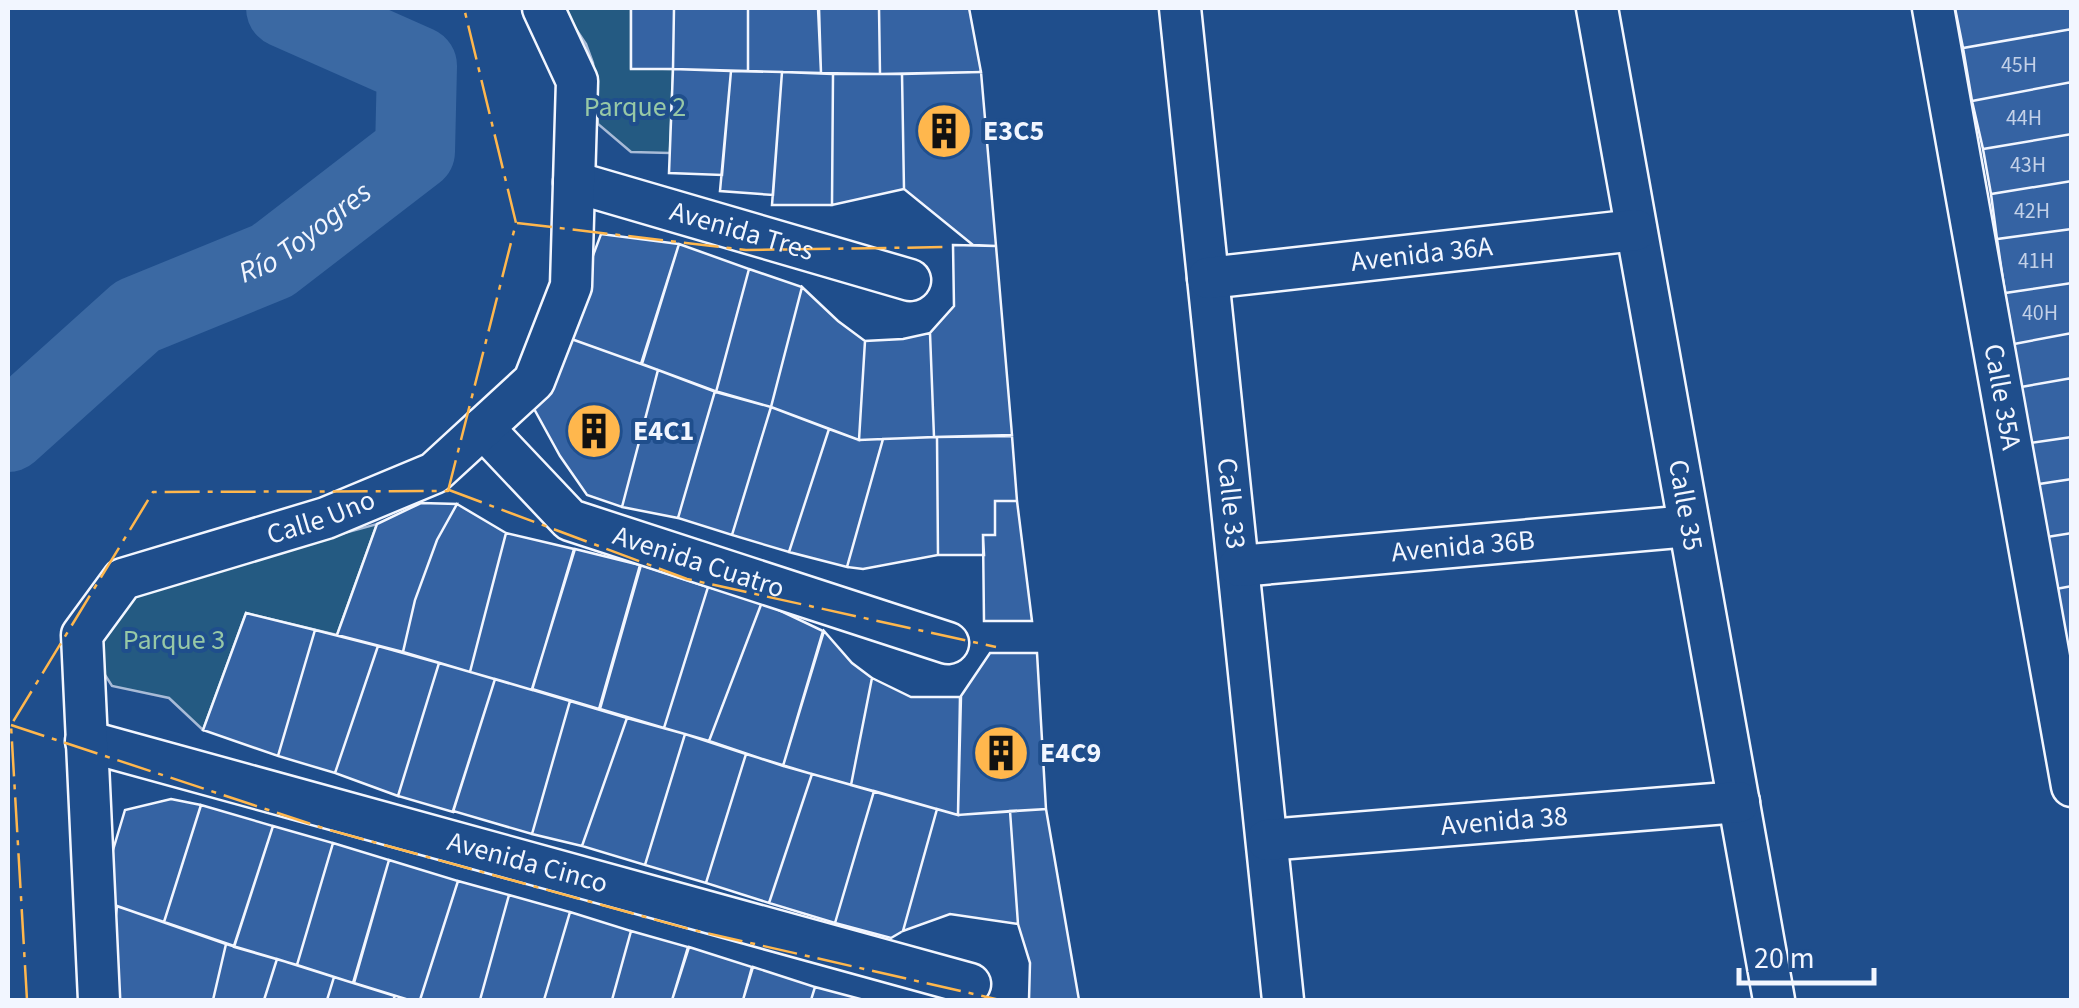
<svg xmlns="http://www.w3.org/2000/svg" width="2079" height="1008" font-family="'Source Sans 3',sans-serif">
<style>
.green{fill:#245a82;stroke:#a8bbd7;stroke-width:2.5}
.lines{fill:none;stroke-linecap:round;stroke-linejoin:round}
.river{stroke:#3b69a3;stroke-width:80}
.building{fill:#3563a3;stroke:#f2f6ff;stroke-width:2.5}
.minor-casing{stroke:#f2f6ff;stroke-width:45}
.minor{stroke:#1f4e8c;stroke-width:40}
.power{stroke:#ffb74d;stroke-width:2.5;stroke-dasharray:35 8 5 8;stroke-linecap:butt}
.labels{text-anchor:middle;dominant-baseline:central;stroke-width:8;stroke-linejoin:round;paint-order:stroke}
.number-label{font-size:22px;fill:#c3d1e8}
.park-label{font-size:28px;fill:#97c8a6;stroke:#1f4e8c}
.poi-label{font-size:28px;font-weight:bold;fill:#f2f6ff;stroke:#1f4e8c;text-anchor:start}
.street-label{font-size:28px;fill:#f2f6ff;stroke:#1f4e8c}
.water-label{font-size:30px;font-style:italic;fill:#f2f6ff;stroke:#1f4e8c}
</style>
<rect width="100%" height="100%" fill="#1f4e8c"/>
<path class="green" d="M562,8H631V68L673,69L670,153L631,152L598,124L593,63L586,44Z
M377,524L337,635L246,613L203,730L169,698L112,686L84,642L99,601Z"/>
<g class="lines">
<path class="river" id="s1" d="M8,432L137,316L272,261L415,151L417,66L286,8"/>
</g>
<path class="building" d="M631,8H674L673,69H631Z
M674,8H748V71L673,69Z
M748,8H818L821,73L748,71Z
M819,8H879L880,74L821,73Z
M879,8H969L981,72L880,74Z
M1955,8H2072V29L1963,48Z
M2072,29V82L1972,101L1963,48Z
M673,69L731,71L722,175L669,173Z
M731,71L782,72L773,195L720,191Z
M782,72L833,74L832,205H772Z
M981,72L996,246L973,245L904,189L902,74Z
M833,74H902L904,189L832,205Z
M2072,82V134L1983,149L1972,101Z
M2072,134V181L1991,194L1983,149Z
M2072,181V229L1997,239L1991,194Z
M2072,229V283L2005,293L1997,239Z
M601,234L679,244L641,364L563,336Z
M679,244L749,269L716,392L642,364Z
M953,245L996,246L1012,435L934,437L930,333L954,306Z
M749,269L802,287L771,407L716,392Z
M2072,283V333L2014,344L2005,293Z
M802,287L838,321L865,341L859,440L771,407Z
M930,333L934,437L859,440L865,341L903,339Z
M2072,333V378L2021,387L2014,344Z
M563,336L658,370L622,507L587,495L560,456L533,407Z
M658,370L715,391L678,518L622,507Z
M2072,378V437L2031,443L2021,387Z
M715,391L771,407L732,535L678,518Z
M771,407L829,429L789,552L732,535Z
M829,429L859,440L883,439L847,567L789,552Z
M1012,436L1017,501H995V535H983L984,555H938L937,437Z
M937,437L938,555L863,569L847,567L883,439Z
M2072,437V479L2039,484L2031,443Z
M2072,479V533L2047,537L2039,484Z
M995,501H1017L1032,621H984L983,535H995Z
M421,503L457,504L437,540L415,600L403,652L337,635L377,524Z
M457,504L506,533L470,672L403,652L415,600L437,540Z
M506,533L574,549L532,690L470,672Z
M2072,533V586L2056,589L2047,537Z
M575,549L640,565L599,709L532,689Z
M641,565L708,587L664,728L600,709Z
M2072,586V641L2065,643L2056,589Z
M708,587L762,602L709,741L664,728Z
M762,602L823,631L783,766L709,741Z
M246,613L315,630L278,756L203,730Z
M315,630L378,646L335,773L278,756Z
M824,631L852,663L872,678L851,785L783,766Z
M378,646L439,663L398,796L335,773Z
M990,653H1037L1046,809L958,815L961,696Z
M439,663L495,679L453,812L398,796Z
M872,678L911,697H960L958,815L851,785Z
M495,679L570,701L532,834L453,811Z
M570,701L627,718L582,846L532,834Z
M627,718L685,734L645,865L582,846Z
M685,734L746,754L706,883L645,865Z
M746,754L812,774L769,903L706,883Z
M812,774L874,791L835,923L769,903Z
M874,791L937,809L903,931L891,938L835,923Z
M171,799L201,805L164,922L98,900L125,810Z
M201,805L273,826L234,946L164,922Z
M937,809L958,815L1010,811L1018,924L950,914L903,931Z
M1046,809L1079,1000H1029L1030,963L1018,924L1010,811Z
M273,826L333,843L297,965L234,947Z
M333,843L389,860L353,983L297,965Z
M389,860L458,881L420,1000H409L354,983Z
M458,881L509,895L480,1000H420Z
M509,895L570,912L544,1000H480Z
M117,906L226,944L213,1000H112L108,977Z
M570,912L631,931L612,1000H544Z
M631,931L688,947L672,1000H612Z
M226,944L277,959L264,1000H213Z
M689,947L752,967L743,1000H672Z
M277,959L334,977L327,1000H264Z
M753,967L815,987L811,1000H743Z
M334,977L395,996L393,1000H327Z
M815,987L864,1000H811Z"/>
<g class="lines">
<g class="minor-casing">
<g id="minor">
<path id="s2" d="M1180,8L1283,1000"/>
<path id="s3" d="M1597,8L1774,1000"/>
<path id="s4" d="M1933,8L2072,786"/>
<path id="s5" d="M574,182L910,280"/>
<path id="s6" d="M1208,278L1636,230"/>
<path id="s7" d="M483,428L570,520L948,643"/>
<path id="s8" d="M1239,566L1689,526"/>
<path id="s9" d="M86,741L970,984"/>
<path id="s10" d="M1267,840L1739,802"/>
<path id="s11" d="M99,1000L82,635L123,579L326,518L434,473L534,381L571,286L577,81L543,8"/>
</g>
</g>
<use href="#minor" class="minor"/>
<path class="power" d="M517,223L746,250L950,247
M449,490L687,579L996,647
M11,725L326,829L689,929L1000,1000
M27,1000L11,725L153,492L448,491L516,223L464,8"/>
</g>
<defs>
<g id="building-disc" transform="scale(2.875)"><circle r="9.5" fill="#ffb74d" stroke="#1f4e8c"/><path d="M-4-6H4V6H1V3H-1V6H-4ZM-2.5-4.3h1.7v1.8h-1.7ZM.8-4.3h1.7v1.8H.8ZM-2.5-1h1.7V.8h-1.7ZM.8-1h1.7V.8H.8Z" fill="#111"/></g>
</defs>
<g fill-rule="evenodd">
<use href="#building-disc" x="944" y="131"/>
<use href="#building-disc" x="594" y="431"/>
<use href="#building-disc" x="1001" y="753"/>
</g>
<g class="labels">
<g class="number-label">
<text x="2019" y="65">45H</text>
<text x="2024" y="118">44H</text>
<text x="2028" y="165">43H</text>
<text x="2032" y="211">42H</text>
<text x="2036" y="261">41H</text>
<text x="2040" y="313">40H</text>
</g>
<g class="park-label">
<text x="635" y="107">Parque 2</text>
<text x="174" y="640">Parque 3</text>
</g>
<g class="poi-label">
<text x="983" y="131">E3C5</text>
<text x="633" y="431">E4C1</text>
<text x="1040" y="753">E4C9</text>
</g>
<g class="street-label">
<text stroke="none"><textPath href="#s5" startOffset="175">Avenida Tres</textPath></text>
<text stroke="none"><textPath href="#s6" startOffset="215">Avenida 36A</textPath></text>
<text stroke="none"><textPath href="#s4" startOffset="395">Calle 35A</textPath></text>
<text stroke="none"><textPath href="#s2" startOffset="498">Calle 33</textPath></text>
<text stroke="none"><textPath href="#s3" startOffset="505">Calle 35</textPath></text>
<text stroke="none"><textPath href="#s11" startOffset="642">Calle Uno</textPath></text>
<text stroke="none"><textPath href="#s8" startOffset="225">Avenida 36B</textPath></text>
<text stroke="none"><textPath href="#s7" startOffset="262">Avenida Cuatro</textPath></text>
<text stroke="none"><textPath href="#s10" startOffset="238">Avenida 38</textPath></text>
<text stroke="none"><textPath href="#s9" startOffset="458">Avenida Cinco</textPath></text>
</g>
<g class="water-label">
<text stroke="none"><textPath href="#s1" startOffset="362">Río Toyogres</textPath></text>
</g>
</g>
<rect width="2079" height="1008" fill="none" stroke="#f2f6ff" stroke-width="20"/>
<path d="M1739 968v15h135v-15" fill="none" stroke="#f2f6ff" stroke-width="5"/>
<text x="1754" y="968" font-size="30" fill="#f2f6ff" stroke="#1f4e8c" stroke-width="8" paint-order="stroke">20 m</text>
</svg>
